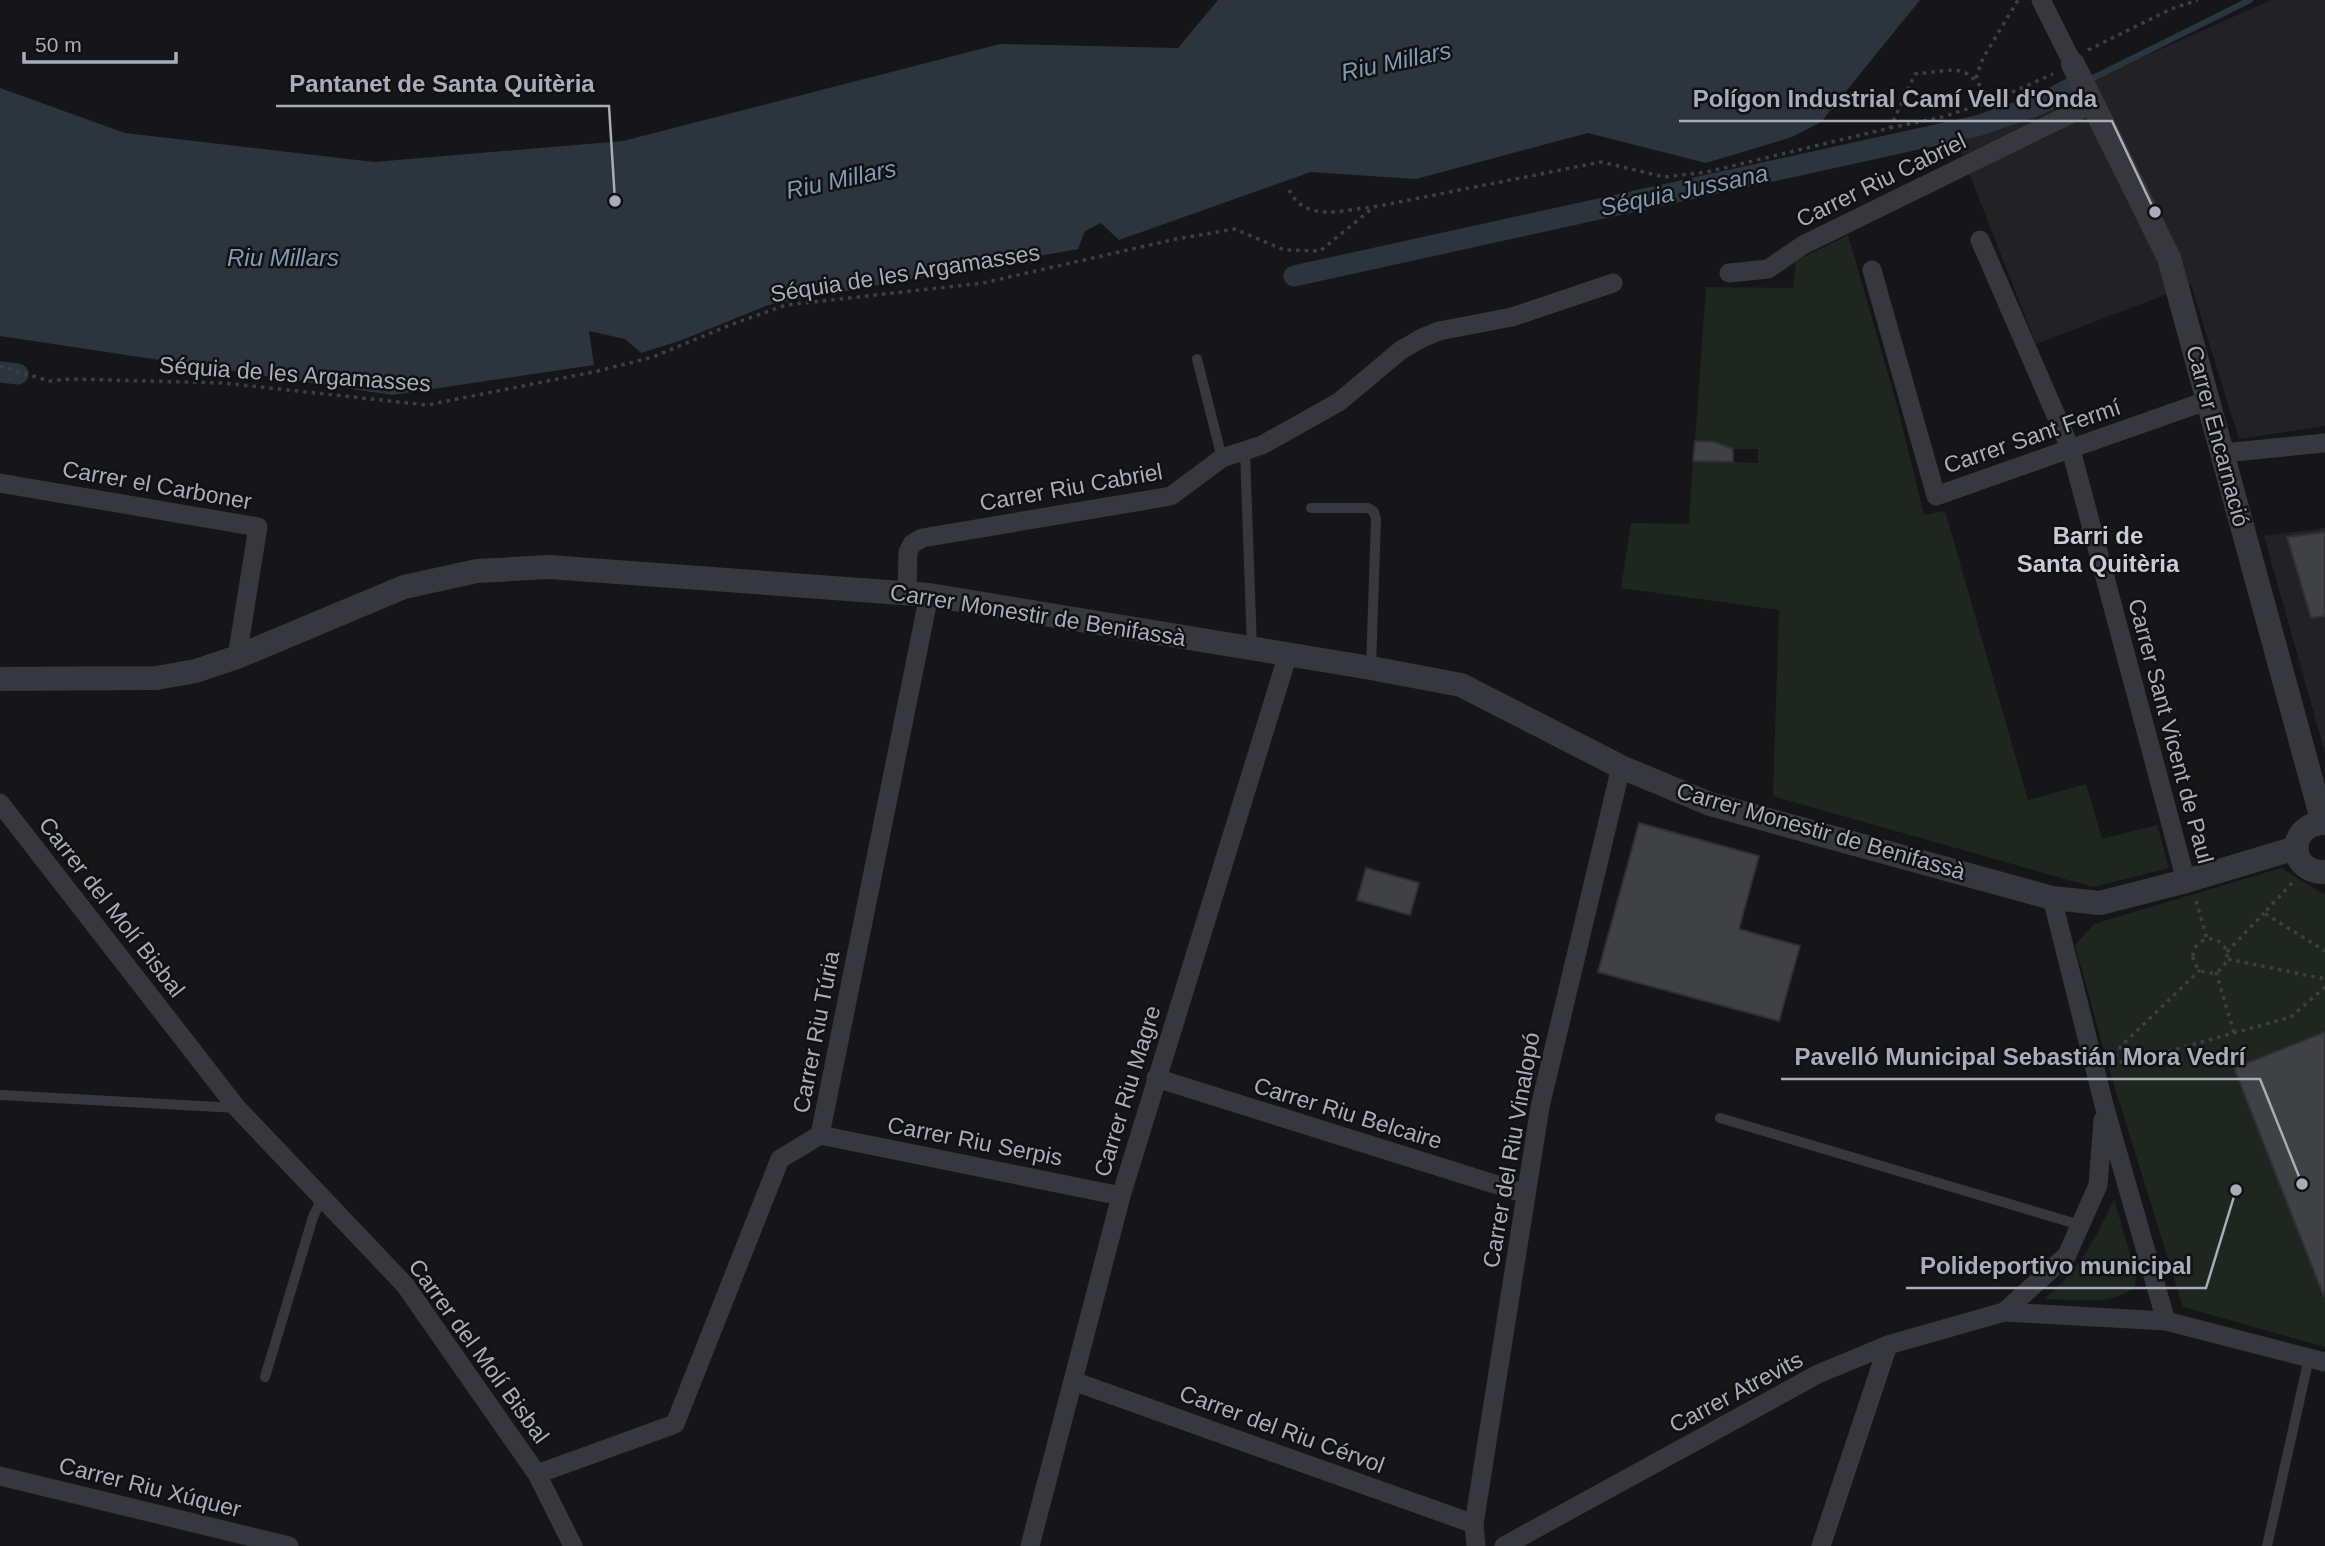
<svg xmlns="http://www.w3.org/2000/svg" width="2325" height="1546" font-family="Helvetica,sans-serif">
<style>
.built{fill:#222225}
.green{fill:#1e261f}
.water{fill:#2c353c}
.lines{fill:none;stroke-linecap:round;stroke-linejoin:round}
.stream{stroke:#2c353c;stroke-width:6}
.canal{stroke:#2c353c;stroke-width:21}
.building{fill:#404145;stroke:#303034;stroke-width:2}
.path{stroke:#3d3f44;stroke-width:3.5;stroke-dasharray:3.5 5;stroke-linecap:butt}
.service{stroke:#37383d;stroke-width:10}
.minor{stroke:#37383d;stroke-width:19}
.tertiary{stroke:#37383d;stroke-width:24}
.labels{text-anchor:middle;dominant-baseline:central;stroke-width:5;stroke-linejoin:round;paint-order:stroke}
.street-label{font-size:23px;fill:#a8adb8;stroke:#111113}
.water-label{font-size:24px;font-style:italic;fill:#7f9bb3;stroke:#111113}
.neighbourhood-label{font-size:24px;font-weight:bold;fill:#c9ccd4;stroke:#111113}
.leader{fill:none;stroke:#a8adb8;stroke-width:2.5}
.callout-dot{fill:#a8adb8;stroke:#111113;stroke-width:2.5}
.callout-label{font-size:24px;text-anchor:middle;font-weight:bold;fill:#a8adb8;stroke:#111113;stroke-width:5;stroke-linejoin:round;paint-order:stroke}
</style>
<rect width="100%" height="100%" fill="#161618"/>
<path class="built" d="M2271,0H2325V426L2239,439L2191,285L2036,344L1956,140Z
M2325,528V753L2264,536Z"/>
<path class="green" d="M1848,235L1898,409L1924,515L1945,511L2028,800L2086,784L2102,839L2157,825L2169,868L2093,887L1773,796L1779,610L1621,588L1631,523L1689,524L1693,461L1758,463V449H1734L1715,442L1695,441L1706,287L1793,288L1796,261Z
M2281,868L2325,895V1347L2183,1307L2110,1072L2075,945L2094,924Z
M2114,1199L2136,1275L2135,1286C2114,1307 2074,1299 2045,1299C2082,1265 2093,1244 2114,1199Z"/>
<path class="water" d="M1218,0H1920L1821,122L1792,137L1706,163L1588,133L1416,179L1311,172L1119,240L1101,223L1085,231L1078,249L768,305L682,340L641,353L625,339L589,331L594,365L392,395L0,336V88L125,133L374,162L623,141L1000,44L1178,48Z"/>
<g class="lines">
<path class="stream" d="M2093,78L2250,0"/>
<path class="canal" d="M1294,276L1977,126L2038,105L2069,89
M0,372L18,374"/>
</g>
<path class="building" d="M1695,441L1715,442L1733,449V462L1693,461Z
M2325,532V616L2311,618L2287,537Z
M1639,823L1759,856L1739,929L1800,946L1779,1021L1598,972Z
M1366,868L1419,883L1410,915L1357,900Z
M2325,1032V1297H2324L2234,1068Z"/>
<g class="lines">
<path class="path" d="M2088,50L2171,9L2198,0
M1976,78L1983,58L2018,0
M1890,128L1942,117L1992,101L2053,74
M1289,190C1305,223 1343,210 1372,207
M0,366L49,381L71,379L223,383L427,405L598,371L653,357L730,325L786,305L983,283L1176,239L1235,229L1284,250L1320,251L1374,207L1601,162L1665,177L1707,172L1890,128L1915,74C1961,70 1963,61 1992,101
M2292,883L2264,913L2325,951
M2196,901L2207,939
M2193 956a17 17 0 1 1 34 0a17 17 0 1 1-34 0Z
M2227,952L2264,913
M2228,959L2325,979
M2216,972L2234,1033
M2115,1054L2123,1064L2291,1017L2325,987
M2114,1056L2122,1045L2200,970"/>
<path class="service" d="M1197,359L1222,458
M1245,452L1252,648
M1311,508H1368L1374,512L1376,519L1371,668
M0,1095L237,1108
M1720,1118L2080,1225
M265,1377L313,1217L322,1198
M2267,1546L2309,1358"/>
<path class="minor" d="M2041,0L2073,64
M1980,240L2071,450L2186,881
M1872,270L1936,496L2209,400
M1729,273L1768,269L1803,245L2093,103
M2223,453L2325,443
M0,483L258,527L237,657
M907,593L908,552L912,544L922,538L1171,496L1222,458L1262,445L1339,402L1401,350L1422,338L1439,331L1512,317L1613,283
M0,803L237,1108L405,1285L537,1474L573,1546
M2052,898L2104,1105L2166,1321
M1156,1078L1526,1194
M820,1135L1121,1196
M2004,1312L2067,1255L2098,1185L2103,1120
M1073,1381L1474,1524
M537,1474L675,1424L780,1159L820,1135L929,595
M0,1476L289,1546
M1030,1546L1121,1196L1288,654
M1476,1546L1474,1524L1540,1107L1621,767
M1504,1546L1818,1374L1888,1345L2004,1312L2166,1321L2325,1362
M1821,1546L1888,1345"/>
<path class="tertiary" d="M2073,64L2169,258L2323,823
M0,679L156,678L196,671L237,657L404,587L477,571L549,567L929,595L1371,668L1461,685L1621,767L1710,804L2052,898L2100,903L2186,881L2296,848
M2325,823C2287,823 2287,873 2325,872"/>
</g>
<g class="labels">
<g class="street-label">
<text transform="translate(1881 180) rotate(-26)">Carrer Riu Cabriel</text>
<text transform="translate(905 273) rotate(-9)">Séquia de les Argamasses</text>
<text transform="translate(295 374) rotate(4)">Séquia de les Argamasses</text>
<text transform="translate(2032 436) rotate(-19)">Carrer Sant Fermí</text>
<text transform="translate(2218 436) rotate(75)">Carrer Encarnació</text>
<text transform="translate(157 485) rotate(10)">Carrer el Carboner</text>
<text transform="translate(1071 487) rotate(-10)">Carrer Riu Cabriel</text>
<text transform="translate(1038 615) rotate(9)">Carrer Monestir de Benifassà</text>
<text transform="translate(2171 731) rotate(75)">Carrer Sant Vicent de Paul</text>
<text transform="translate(1821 831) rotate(16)">Carrer Monestir de Benifassà</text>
<text transform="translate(112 907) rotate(52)">Carrer del Molí Bisbal</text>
<text transform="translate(816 1032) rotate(-79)">Carrer Riu Túria</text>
<text transform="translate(1127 1091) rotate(-73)">Carrer Riu Magre</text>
<text transform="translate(1348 1113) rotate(17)">Carrer Riu Belcaire</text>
<text transform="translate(975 1141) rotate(11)">Carrer Riu Serpis</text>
<text transform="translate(1511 1150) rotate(-80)">Carrer del Riu Vinalopó</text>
<text transform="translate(479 1351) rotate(54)">Carrer del Molí Bisbal</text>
<text transform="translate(1736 1392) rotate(-28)">Carrer Atrevits</text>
<text transform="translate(1282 1429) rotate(20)">Carrer del Riu Cérvol</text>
<text transform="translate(150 1487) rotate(14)">Carrer Riu Xúquer</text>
</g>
<g class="water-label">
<text transform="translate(1396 61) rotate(-12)">Riu Millars</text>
<text transform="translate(841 179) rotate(-12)">Riu Millars</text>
<text transform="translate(1684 190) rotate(-12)">Séquia Jussana</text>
<text x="283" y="257">Riu Millars</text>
</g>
<g class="neighbourhood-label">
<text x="2098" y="535">Barri de<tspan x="2098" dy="28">Santa Quitèria</tspan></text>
</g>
</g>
<path class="leader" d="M615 201L609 106H276M2155 212L2112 121H1679M2302 1184L2260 1079H1781M2236 1190L2206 1288H1906"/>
<g class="callout-dot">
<circle cx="615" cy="201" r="7"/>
<circle cx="2155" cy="212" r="7"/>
<circle cx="2302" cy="1184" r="7"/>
<circle cx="2236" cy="1190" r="7"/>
</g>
<g class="callout-label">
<text x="442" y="92">Pantanet de Santa Quitèria</text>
<text x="1895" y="107">Polígon Industrial Camí Vell d'Onda</text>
<text x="2020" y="1065">Pavelló Municipal Sebastián Mora Vedrí</text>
<text x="2056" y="1274">Polideportivo municipal</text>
</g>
<path d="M24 52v10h152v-10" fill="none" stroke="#a8adb8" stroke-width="3.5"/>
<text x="35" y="52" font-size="21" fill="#a8adb8" stroke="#111113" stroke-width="5" paint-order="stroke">50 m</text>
</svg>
